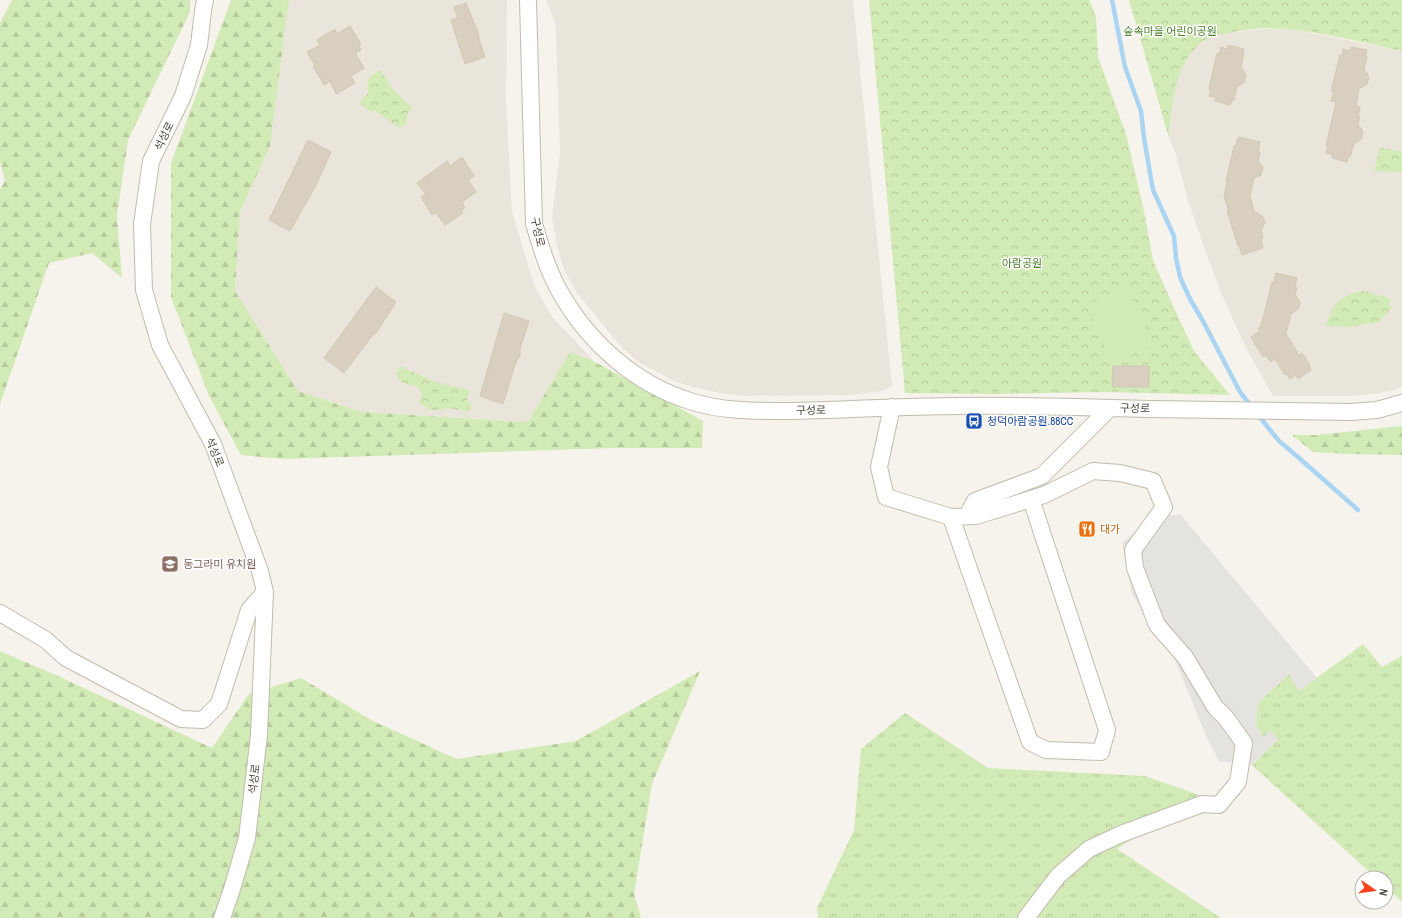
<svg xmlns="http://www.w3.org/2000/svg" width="1402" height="918" font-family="'Archivo Narrow','Noto Sans KR',sans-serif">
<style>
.residential{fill:#eae5da}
.grass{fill:url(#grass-tufts)}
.forest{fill:url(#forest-firs)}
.park{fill:url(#park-crowns)}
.pitch{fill:#d2eab5}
.parking{fill:#e5e3e0}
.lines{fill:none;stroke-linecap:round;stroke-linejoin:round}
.stream{stroke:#a9d4f2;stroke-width:4.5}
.building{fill:#d8cfc1;stroke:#d3c7b4}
.minor-casing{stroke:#c2bbae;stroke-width:18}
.minor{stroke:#fff;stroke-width:16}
.labels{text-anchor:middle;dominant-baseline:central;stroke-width:3;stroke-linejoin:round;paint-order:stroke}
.park-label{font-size:11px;fill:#4a7f2a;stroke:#fff}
.street-label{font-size:11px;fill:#4b4439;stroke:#fff}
.transit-label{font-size:11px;fill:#164399;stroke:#fff;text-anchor:start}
.food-label{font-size:11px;fill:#c56008;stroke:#fff;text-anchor:start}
.education-label{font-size:11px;fill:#785e54;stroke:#fff;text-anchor:start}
</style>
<defs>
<pattern id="grass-tufts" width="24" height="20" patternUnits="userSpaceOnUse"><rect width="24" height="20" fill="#d2eab5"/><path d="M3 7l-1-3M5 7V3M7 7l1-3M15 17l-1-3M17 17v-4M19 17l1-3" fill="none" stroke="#b6ca9c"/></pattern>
<pattern id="forest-firs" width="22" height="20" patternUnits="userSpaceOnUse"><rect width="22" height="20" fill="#d2eab5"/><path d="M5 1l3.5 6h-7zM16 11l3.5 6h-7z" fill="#b6ca9c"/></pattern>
<pattern id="park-crowns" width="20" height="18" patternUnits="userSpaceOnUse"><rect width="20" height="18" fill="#d2eab5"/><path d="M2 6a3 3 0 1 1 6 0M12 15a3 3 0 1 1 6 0" fill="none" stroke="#b6ca9c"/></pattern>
</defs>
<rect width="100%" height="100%" fill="#f6f3ec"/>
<path class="residential" d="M289,0H507L506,99L512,212L534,285L552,317L595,362L570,353L529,422L361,412L298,391L235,291L240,212L270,146Z
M546,0H853L892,386L882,391L850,395L743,396L715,392L693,387L674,381L640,363L622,348L577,293L564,270L557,245L552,216L560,153L556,36L555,22Z
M1266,29H1284L1302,31L1402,51V386L1395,390L1374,394L1346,396H1273L1246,348L1224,300L1206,253L1187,197L1176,155L1169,138L1171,110L1176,84L1182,69L1190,54L1198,44L1210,38L1224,33Z"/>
<path class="grass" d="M1363,644L1382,667L1398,658L1402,656V902L1386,887V878H1376L1252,765L1278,740L1263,737L1256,724L1258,703L1289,674L1299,691Z
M905,713L988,768L1145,776L1199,795L1117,849L1221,918H818L817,908L854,830L861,749Z"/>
<path class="forest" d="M12,0H190V12L128,140L117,216L122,278L92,253L49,263L0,404V189L5,181L0,162V23Z
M231,0H289L270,146L240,212L235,291L298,391L361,412L528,422L570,352L595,362L703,421L702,448H613L282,459L241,455L209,396L171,297V163Z
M1402,426V455L1348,454L1313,452L1292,435H1316Z
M0,651L58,676L212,748L249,694L301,678L373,721L457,759L576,741L700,671L652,784L634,894L641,918H0Z"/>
<path class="park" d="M869,0H1089L1096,16L1098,57L1126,134L1144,211L1153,260L1174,308L1194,351L1230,395L1102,392L994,394L905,393Z
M1129,0H1402V51C1365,43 1323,32 1285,29C1268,27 1250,29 1233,32C1221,34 1205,37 1197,46C1174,71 1171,106 1169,138Z
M381,71L391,87L412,108L407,114V121L405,125L399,128L374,110L372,112L359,104L368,93C366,82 369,73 381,71Z
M1380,147L1402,152V172L1374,171Z
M1362,291L1369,292L1381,297L1383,294L1391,301L1389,303L1392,308L1379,322L1350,327L1326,326C1332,304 1339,296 1362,291Z
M400,366L435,382L469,390L467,402L471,403L470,411L447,408L440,410H431L419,403C423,396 422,387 413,385C410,384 406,384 403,383C396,380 396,372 400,366Z"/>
<path class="pitch" d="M1127,287L1153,345L1111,362L1087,305Z"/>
<path class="parking" d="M1164,507L1171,516L1180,514L1317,678L1299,691L1289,674L1258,703L1256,724L1263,737L1271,730L1278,740L1252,765L1219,761L1207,738L1174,657L1132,594L1122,543Z"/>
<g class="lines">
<path class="stream" d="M1112,0L1125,67L1141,111L1144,138L1153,190L1174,236L1176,258L1180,277L1190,299L1204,323L1240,392L1251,406
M1258,415L1279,441L1298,457L1358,510"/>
</g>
<path class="building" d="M466,3L479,35H478L485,57L465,64L451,20L458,18L454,7Z
M350,26L361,44L359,45L361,50L355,53L364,68L351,76L355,83L336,94L330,81L324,85L313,66L315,65L307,52L320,45L317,40L335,29L337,34Z
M1228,45L1244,49L1243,54H1244L1241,67L1246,75L1244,82L1237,87L1234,100H1232L1230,105L1215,101L1216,97L1209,96L1211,89H1209L1217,53L1219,54L1221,47L1227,49Z
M1351,47L1367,50L1365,56H1367L1364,69L1369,77L1367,84L1359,89L1356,106L1360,107L1358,116H1360L1358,124L1363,132L1361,139L1354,144L1350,157L1348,156L1347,162L1332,158L1333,155L1326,153L1328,146H1326L1336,102L1331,101L1334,91H1331L1340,55L1342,56L1343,49L1350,51Z
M1238,137L1260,142L1258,152H1260L1258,161L1263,167L1261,175L1254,178L1250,196L1254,211L1262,216L1265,222L1261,231L1263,238L1261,239L1263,248L1242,255L1239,246H1238L1227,211H1229L1224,196L1227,182L1226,181L1234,146H1236Z
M308,140L331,152L315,187L290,231L269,220Z
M462,157L474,176L468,180L476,192L462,202L465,208L461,211L463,213L445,225L436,213L432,215L421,197L426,194L417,183L447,161L450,166Z
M1276,273L1297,278L1295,287L1297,288L1295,294L1300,303L1298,309L1291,314L1286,334L1299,355L1302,353L1310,365L1309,366L1311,370L1298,379L1296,375L1290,379L1286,374L1285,375L1275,359L1271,362L1266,355L1263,357L1251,337L1260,331L1258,329L1261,326L1272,282H1274Z
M376,287L396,302L376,333L371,337L344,373L324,358Z
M504,313L529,321L520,348V356L516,362L503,404L480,396Z
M1113,366H1149V387H1112Z"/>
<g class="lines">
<g class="minor-casing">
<path id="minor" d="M205,0L203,11L199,45L183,96L151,161L142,224L144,290L160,345L213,444L260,571L265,592L259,735L247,838L232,889L222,918
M528,0L534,224C541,247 548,271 560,292C588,342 635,384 690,401C723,412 759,411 794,411C849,410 903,406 958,406C1022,405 1086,407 1150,409C1217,410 1284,411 1351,412L1377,410L1402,403
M892,407L879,467L886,497L951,517L976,516L1044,495L1093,471L1120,473L1153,481L1164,507L1133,550L1135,568L1157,625L1185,657L1215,707L1226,718L1244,743L1238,782L1219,805L1202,804L1121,834L1089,849L1058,876L1026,918
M967,516L975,501L1042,476L1110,408
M951,517L981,603L1030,742L1046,750L1101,752L1107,730L1031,499
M0,613L46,640L66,658L181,719L203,720L219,704L249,610L265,592"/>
</g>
<use href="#minor" class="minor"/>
</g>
<defs>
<g id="bus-square" transform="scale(0.9)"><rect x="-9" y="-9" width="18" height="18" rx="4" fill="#1a4fb4" stroke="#fff"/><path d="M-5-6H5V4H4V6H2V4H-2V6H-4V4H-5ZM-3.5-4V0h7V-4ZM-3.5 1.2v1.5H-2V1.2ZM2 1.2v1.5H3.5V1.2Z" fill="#fff"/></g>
<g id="restaurant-square" transform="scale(0.9)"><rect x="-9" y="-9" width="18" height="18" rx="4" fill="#e8710a" stroke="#fff"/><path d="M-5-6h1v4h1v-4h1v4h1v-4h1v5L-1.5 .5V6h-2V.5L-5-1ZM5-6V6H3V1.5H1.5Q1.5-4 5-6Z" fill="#fff"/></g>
<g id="school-square" transform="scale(0.9)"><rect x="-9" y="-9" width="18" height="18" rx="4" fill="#8d6e63" stroke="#fff"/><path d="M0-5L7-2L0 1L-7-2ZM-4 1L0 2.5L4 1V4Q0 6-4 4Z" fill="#fff"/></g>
</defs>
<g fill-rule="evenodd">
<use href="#bus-square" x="974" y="421"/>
<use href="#restaurant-square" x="1087" y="529"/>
<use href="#school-square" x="170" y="564"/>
</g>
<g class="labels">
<g class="park-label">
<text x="1170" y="31">숲속마을 어린이공원</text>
<text x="1022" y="263">아람공원</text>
</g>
<g class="street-label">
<text transform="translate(164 136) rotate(-64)">석성로</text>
<text transform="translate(538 232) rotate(77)">구성로</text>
<text transform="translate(1135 408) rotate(1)">구성로</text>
<text transform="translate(811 410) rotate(-1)">구성로</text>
<text transform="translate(215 452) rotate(67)">석성로</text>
<text transform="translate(254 779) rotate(-83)">석성로</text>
</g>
<g class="transit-label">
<text x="987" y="421">청덕아람공원.88CC</text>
</g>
<g class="food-label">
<text x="1100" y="529">대가</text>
</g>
<g class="education-label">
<text x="183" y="564">동그라미 유치원</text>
</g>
</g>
<g transform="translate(1374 890) rotate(103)"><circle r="19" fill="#ffffff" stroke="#b7b4b0"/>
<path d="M0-3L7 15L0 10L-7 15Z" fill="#fc3f1d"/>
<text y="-6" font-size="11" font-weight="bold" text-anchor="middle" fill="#4b4439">N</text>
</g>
</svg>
